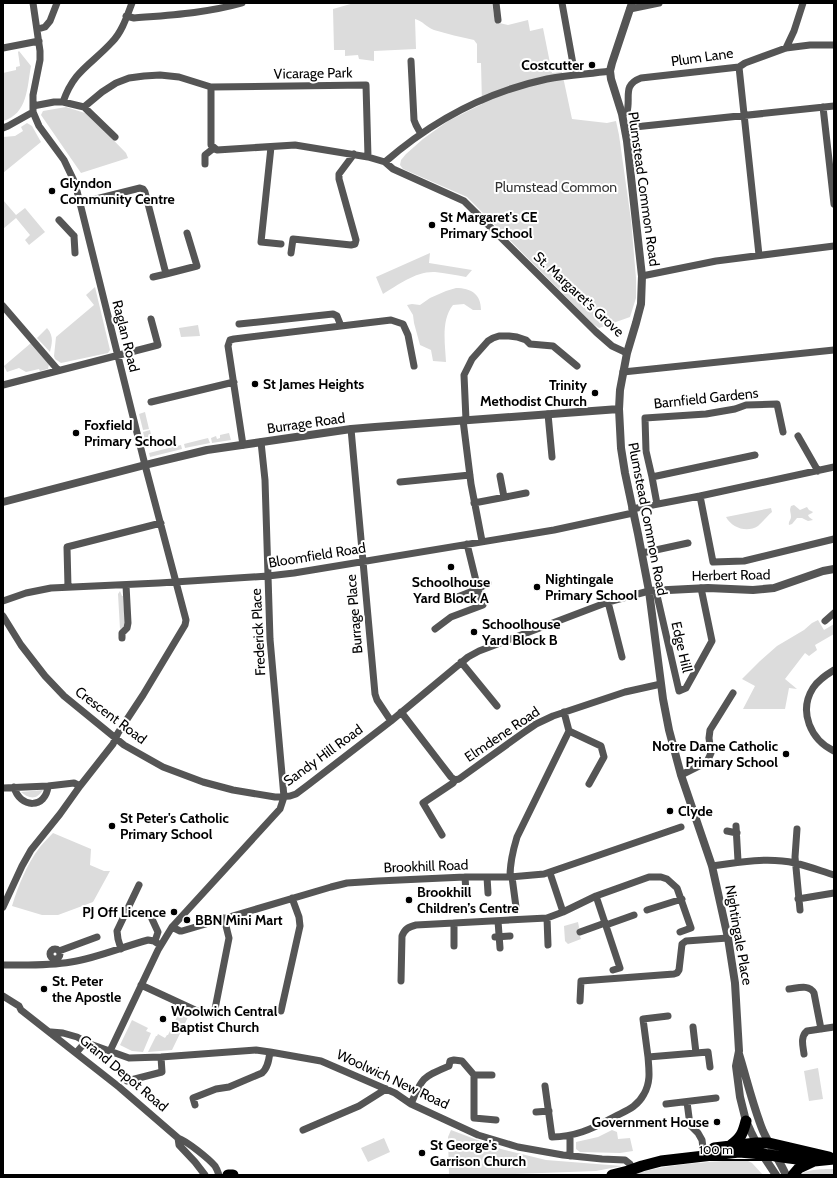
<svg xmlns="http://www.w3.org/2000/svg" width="837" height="1178" font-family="Cabin,sans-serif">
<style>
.green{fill:#dcdcdc}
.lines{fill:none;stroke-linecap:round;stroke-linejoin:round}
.minor{stroke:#555;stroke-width:7}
.tertiary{stroke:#555;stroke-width:8}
.trunk{stroke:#000;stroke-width:11}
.poi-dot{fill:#000;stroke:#fff;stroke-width:1.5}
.labels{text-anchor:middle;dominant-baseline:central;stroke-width:4;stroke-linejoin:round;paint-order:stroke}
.street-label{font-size:14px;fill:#000;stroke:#fff}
.poi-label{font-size:14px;font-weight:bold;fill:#000;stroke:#fff;text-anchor:start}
.park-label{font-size:14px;fill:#333;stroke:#fff}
</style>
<rect width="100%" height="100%" fill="#fff"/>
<path class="green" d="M354,3H492L495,22L508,25L528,20L530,31L543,28L552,73L562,72L572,119L607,123L616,121L619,135L631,220L636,278V298L630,317L599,328L593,324L467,197L403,169L400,165L401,160L406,154L423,139L448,121L482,104L481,63H477V44L474,40C461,37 447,34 434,30C426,27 423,21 415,19L416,49L374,51V61L359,59L358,55L345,56V50H334L333,9Z
M19,51L31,66C27,87 28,114 3,121V73L16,70V67L20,66L18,52Z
M66,107L88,114L126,153L128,158L81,173L41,115L43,111Z
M27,123L32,126L41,142L3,173V137L15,136L23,131L21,127Z
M3,200L16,215L25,208L45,232L29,245L25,240L30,235L16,218L3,229Z
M430,253L429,263L472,270L466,277C456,275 445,273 435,272C416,271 398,285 383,294L376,277Z
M95,287L110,350L108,353L61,363L55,359L54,356L56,337L94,305L86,295Z
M456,288C471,288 481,294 481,310H473L464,304L453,305C441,320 445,343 446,362L433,361L431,350L420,345L414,323L413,315L407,305L412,304L420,305L430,298L446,291Z
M198,325L200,336L181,337L179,328Z
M47,328C54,336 52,343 50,352L37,338Z
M31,343L49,364L48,369L40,371L39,369L26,372L19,368L7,372L4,366Z
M145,412L149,429L143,430L139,414Z
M150,430L154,447L147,448L143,432Z
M229,433L231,440L212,443L211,438L216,436L217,439L220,438V435Z
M208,438L210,443L185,448L184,444Z
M181,445L182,449L150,457L149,453Z
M794,505L800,510L807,507L809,510L813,512L812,513L808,515L809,517L813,520L808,521L802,518H797L792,524L789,525C788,521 791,520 791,517C791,512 789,511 791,506Z
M771,508L772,512C767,516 763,522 758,526C747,533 732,528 726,517Z
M120,591L122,596H123L125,625L120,629L118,594Z
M818,620L824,630L834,624V634L815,645L817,650L809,656L805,653L785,679L797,689L789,688L785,709H743L755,686L742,679L760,661L777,646L804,630L812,623Z
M43,790C37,800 29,799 21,792Z
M53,833L91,849L90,865L104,871H110L93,902L58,915H42L12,906C18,886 27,864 40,847C44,842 49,837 53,833Z
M578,922L579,927L578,931L581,939L568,944L565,941L564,926Z
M180,1011L189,1015L172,1050L148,1052L156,1036H157L158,1034L165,1038L167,1035H168Z
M132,1020L148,1028L146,1031L151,1033L143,1052L132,1051L120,1045Z
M818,1068L823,1099L809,1101L804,1071Z
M451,1130L501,1149L546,1160L622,1166L596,1171L489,1175H449L448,1137Z
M612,1130L617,1132L618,1139L630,1138L633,1151L620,1153L580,1152L576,1149V1142L598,1137Z
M384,1138L390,1152L368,1162L361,1148Z
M744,1159L752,1163L763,1175H632C667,1163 707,1163 744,1159Z
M834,1169V1175H800C806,1169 825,1169 834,1169Z"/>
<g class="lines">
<path class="minor" d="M496,3L498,20
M562,3L575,75
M630,9L659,3
M126,16L134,18C171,15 207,13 242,3
M38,29L45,27L50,21L57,3
M3,48L39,41
M786,48L794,31L803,3
M411,61L414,120L416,125L421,134
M739,67L759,255
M211,87V145L217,150L295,145L368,157L385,162L393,169L464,201L596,332L612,346L627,353
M63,102C74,70 91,65 112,42C122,32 127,16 132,3
M33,106L54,102H63L84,107L115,137
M84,107L102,92L116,83L129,78L144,76L160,75L179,77L211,87L366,85L368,157
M823,107L834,204
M622,114L627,112C631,97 622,85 641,78L739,67L745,63L786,48L810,45H834
M3,128L8,126L33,112
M625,128L834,106
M271,147L261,242L281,244
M385,162C432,121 486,92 547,79C568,75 589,74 610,71
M205,164V155L214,148
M80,203L140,188L143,189L145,192L166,274L197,266L187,233
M59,220L74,236
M74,236L75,253
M291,253L293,239L351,245L355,244L356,240L339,179V174L354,154
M642,276L716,261L834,246
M153,277L166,274
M3,306L58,370
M239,324L333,314L337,316L341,326
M623,372L834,350
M3,385L158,345L151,319
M151,402L234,382
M548,414L552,457
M463,420L471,484L482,541
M466,420L464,375L472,359L488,341L493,338L499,336H509L517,337L526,340L530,344L553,346L577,366
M351,429L375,694L377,700L391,721
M798,436L818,471
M243,445L228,346L230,340L234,339L391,320L403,324L408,335L414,366
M500,476L504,497
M652,477L646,451L645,418L706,414L735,409L746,405L777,404L783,432
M400,482L470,475
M700,496L834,467
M474,503L526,493
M657,504L652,477L755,455
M632,509L700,496L713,562L744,561L834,539
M467,544L478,589L488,583
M642,553L688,543
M68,587L67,547L161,523
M656,591L679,691L686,688L712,641L701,588
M3,601L26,593L51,588L159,583L268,576L294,573L554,530L633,513
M608,602L622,657
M3,616L21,645L45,676L64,696L124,745L163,767L203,782L233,790L275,797L290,796L296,794L308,785L391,721L468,657L479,651L608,602L649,591
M825,621L834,613
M435,629L451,617L483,605L478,589L447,601
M122,638V633L127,628L128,623L126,585
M461,662L497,706
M834,670C826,675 818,680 813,688C798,712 811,740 834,751
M401,712L451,777L455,780
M569,731L601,746L604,757L589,784
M681,775L707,762L711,753L709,738L710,730L733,693
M14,787C20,809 46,809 48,786
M3,788L48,786L74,783L80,786
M736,826L738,861
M797,829L795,857L800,910
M727,831L737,833
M442,835L423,803L453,783L455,780L459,779L523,733L536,724L553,716L625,692L661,684
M712,866C738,862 769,857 795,863C808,866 821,871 834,875
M465,877L466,892
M487,877L488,893
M510,877C510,862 513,850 517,837L569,731L564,712
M512,877L516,907
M596,896L620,968L613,970
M798,899L834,893
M3,907L22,866L31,850L60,814L80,786L113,744L118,733L143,695L185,625L186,620L145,465L75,183L64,160L39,126L33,112V95L40,60V51L33,3
M647,910L682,899
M563,912L596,896L649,877H661L667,879L677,888L691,928L680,932
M547,918L548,945
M152,919L158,932L155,941
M498,921L500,948
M606,925L634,915
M172,927L180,931H182L331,887L347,883L378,881L465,877H510L544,874L681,827
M580,932L605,923
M495,937L510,936
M454,946V923L547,918L563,912L550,873
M50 954a5 5 0 1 1 10 0a5 5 0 1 1-10 0Z
M121,949L118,939L117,931L139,885
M59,951L97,937
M3,965C26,965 48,966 71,962C97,958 122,947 148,940L154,941L160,945
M401,981L402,936C405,929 408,927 416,925L454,923
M141,985L195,1010L203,1013L214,1014L229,938L224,918
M789,989C798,988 809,984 814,993L821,1029
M3,996L19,1006L21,1010L119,1087L178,1138C187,1141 209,1159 215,1166C217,1169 218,1172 219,1175
M580,1001L581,981L674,974L677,973L679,970L682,944L686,941L728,938
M281,1011L300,926L299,917L292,898
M668,1016L643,1019L648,1057L696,1053L693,1027
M51,1032L63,1033L77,1037L90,1044L129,1058L161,1057L256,1050L270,1052L321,1061L395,1093L411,1104L478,1135L518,1147L563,1155L602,1159L625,1160L630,1164L633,1170
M110,1051L158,950L172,927L280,809L284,797L270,639L265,480L261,442
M76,1053L82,1046L90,1044
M696,1053L708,1052L710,1067
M804,1054C803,1046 800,1037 807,1031L834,1027
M474,1075H492
M127,1081L162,1072L161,1057
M545,1086L552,1137C574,1137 592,1129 610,1119C624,1111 636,1109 644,1094C651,1082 649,1070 648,1057
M687,1102L690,1125L698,1133L702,1140L704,1156
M411,1104C422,1077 423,1077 449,1066L450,1061L454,1060L462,1061L474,1075V1118L496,1120
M666,1104L716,1098
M195,1105L193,1098L216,1089L229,1087L262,1073C268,1068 269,1059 270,1052
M536,1112L549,1111
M303,1130L359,1106L386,1089
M178,1138L179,1145L195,1162L205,1175
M570,1156V1136"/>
<path class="tertiary" d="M632,3L612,63L610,71L611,79L622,114L627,141L642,276L641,304L636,323L627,353L620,390L619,409L621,448L625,473L638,534L649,591L663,699L669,730L681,775L712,866L728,938L735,983L739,1051L736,1066L740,1097L746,1121L751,1132L762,1154L776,1175
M3,502L145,465L207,450L351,429L375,427L619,409
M649,591L708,588L753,590L774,588L823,571L834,569
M739,1054C747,1080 753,1106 763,1131C770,1146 779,1160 786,1175"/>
<path class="trunk" d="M731,1145C741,1138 743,1133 746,1121
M714,1148L756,1143H769L829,1157
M228,1175H233
M612,1175L628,1171L642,1166L661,1161L739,1152L762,1154L789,1158L814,1161L834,1159
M793,1175L799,1168L814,1161"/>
</g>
<g class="poi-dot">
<circle cx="592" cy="65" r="4"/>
<circle cx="52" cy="191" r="4"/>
<circle cx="432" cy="225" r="4"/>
<circle cx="255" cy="384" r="4"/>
<circle cx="595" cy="393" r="4"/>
<circle cx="76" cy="433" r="4"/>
<circle cx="451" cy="567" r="4"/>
<circle cx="537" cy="587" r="4"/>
<circle cx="474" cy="632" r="4"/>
<circle cx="786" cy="754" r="4"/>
<circle cx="670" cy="811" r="4"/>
<circle cx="112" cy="826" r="4"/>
<circle cx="409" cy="900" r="4"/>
<circle cx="174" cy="912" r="4"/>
<circle cx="187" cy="920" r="4"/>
<circle cx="44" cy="989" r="4"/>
<circle cx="163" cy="1019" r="4"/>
<circle cx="717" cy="1122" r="4"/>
<circle cx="422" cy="1153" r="4"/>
</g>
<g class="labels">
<g class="street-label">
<text transform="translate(702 57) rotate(-8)">Plum Lane</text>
<text transform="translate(313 73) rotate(-1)">Vicarage Park</text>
<text transform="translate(644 189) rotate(82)">Plumstead Common Road</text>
<text transform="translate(579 294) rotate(43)">St. Margaret's Grove</text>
<text transform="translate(126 336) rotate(76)">Raglan Road</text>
<text transform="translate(706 398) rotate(-6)">Barnfield Gardens</text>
<text transform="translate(306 423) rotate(-8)">Burrage Road</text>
<text transform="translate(648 519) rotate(79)">Plumstead Common Road</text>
<text transform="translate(317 555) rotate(-9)">Bloomfield Road</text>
<text transform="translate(731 575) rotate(-1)">Herbert Road</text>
<text transform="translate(354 614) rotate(-95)">Burrage Place</text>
<text transform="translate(258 632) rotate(-93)">Frederick Place</text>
<text transform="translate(682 647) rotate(77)">Edge Hill</text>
<text transform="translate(111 715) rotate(37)">Crescent Road</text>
<text transform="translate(502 734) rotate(-34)">Elmdene Road</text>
<text transform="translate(323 755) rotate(-36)">Sandy Hill Road</text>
<text transform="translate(426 866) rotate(-2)">Brookhill Road</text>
<text transform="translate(739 935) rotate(80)">Nightingale Place</text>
<text transform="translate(124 1073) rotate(40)">Grand Depot Road</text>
<text transform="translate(393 1079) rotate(25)">Woolwich New Road</text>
</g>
<g class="poi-label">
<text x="584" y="65" text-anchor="end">Costcutter</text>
<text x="60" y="183">Glyndon<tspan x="60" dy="16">Community Centre</tspan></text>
<text x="440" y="217">St Margaret's CE<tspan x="440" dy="16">Primary School</tspan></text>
<text x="263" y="384">St James Heights</text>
<text x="587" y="385" text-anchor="end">Trinity<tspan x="587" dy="16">Methodist Church</tspan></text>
<text x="84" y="425">Foxfield<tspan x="84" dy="16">Primary School</tspan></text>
<text x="545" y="579">Nightingale<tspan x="545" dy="16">Primary School</tspan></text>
<text x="451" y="582" text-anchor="middle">Schoolhouse<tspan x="451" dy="16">Yard Block A</tspan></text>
<text x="482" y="624">Schoolhouse<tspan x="482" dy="16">Yard Block B</tspan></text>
<text x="778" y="746" text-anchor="end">Notre Dame Catholic<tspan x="778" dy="16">Primary School</tspan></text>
<text x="678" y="811">Clyde</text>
<text x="120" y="818">St Peter's Catholic<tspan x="120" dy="16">Primary School</tspan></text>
<text x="417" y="892">Brookhill<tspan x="417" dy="16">Children’s Centre</tspan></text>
<text x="166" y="912" text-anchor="end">PJ Off Licence</text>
<text x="195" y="920">BBN Mini Mart</text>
<text x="52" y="981">St. Peter<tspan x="52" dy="16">the Apostle</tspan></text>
<text x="171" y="1011">Woolwich Central<tspan x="171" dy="16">Baptist Church</tspan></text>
<text x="709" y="1122" text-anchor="end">Government House</text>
<text x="430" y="1145">St George's<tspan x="430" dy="16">Garrison Church</tspan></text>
</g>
<g class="park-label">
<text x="556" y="187">Plumstead Common</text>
</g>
</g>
<rect width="837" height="1178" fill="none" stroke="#000000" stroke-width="8"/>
<path d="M693 1154v6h102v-6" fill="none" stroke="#000000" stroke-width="2"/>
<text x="699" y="1154" font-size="12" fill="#000000" stroke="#ffffff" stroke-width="3" paint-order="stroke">100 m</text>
</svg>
